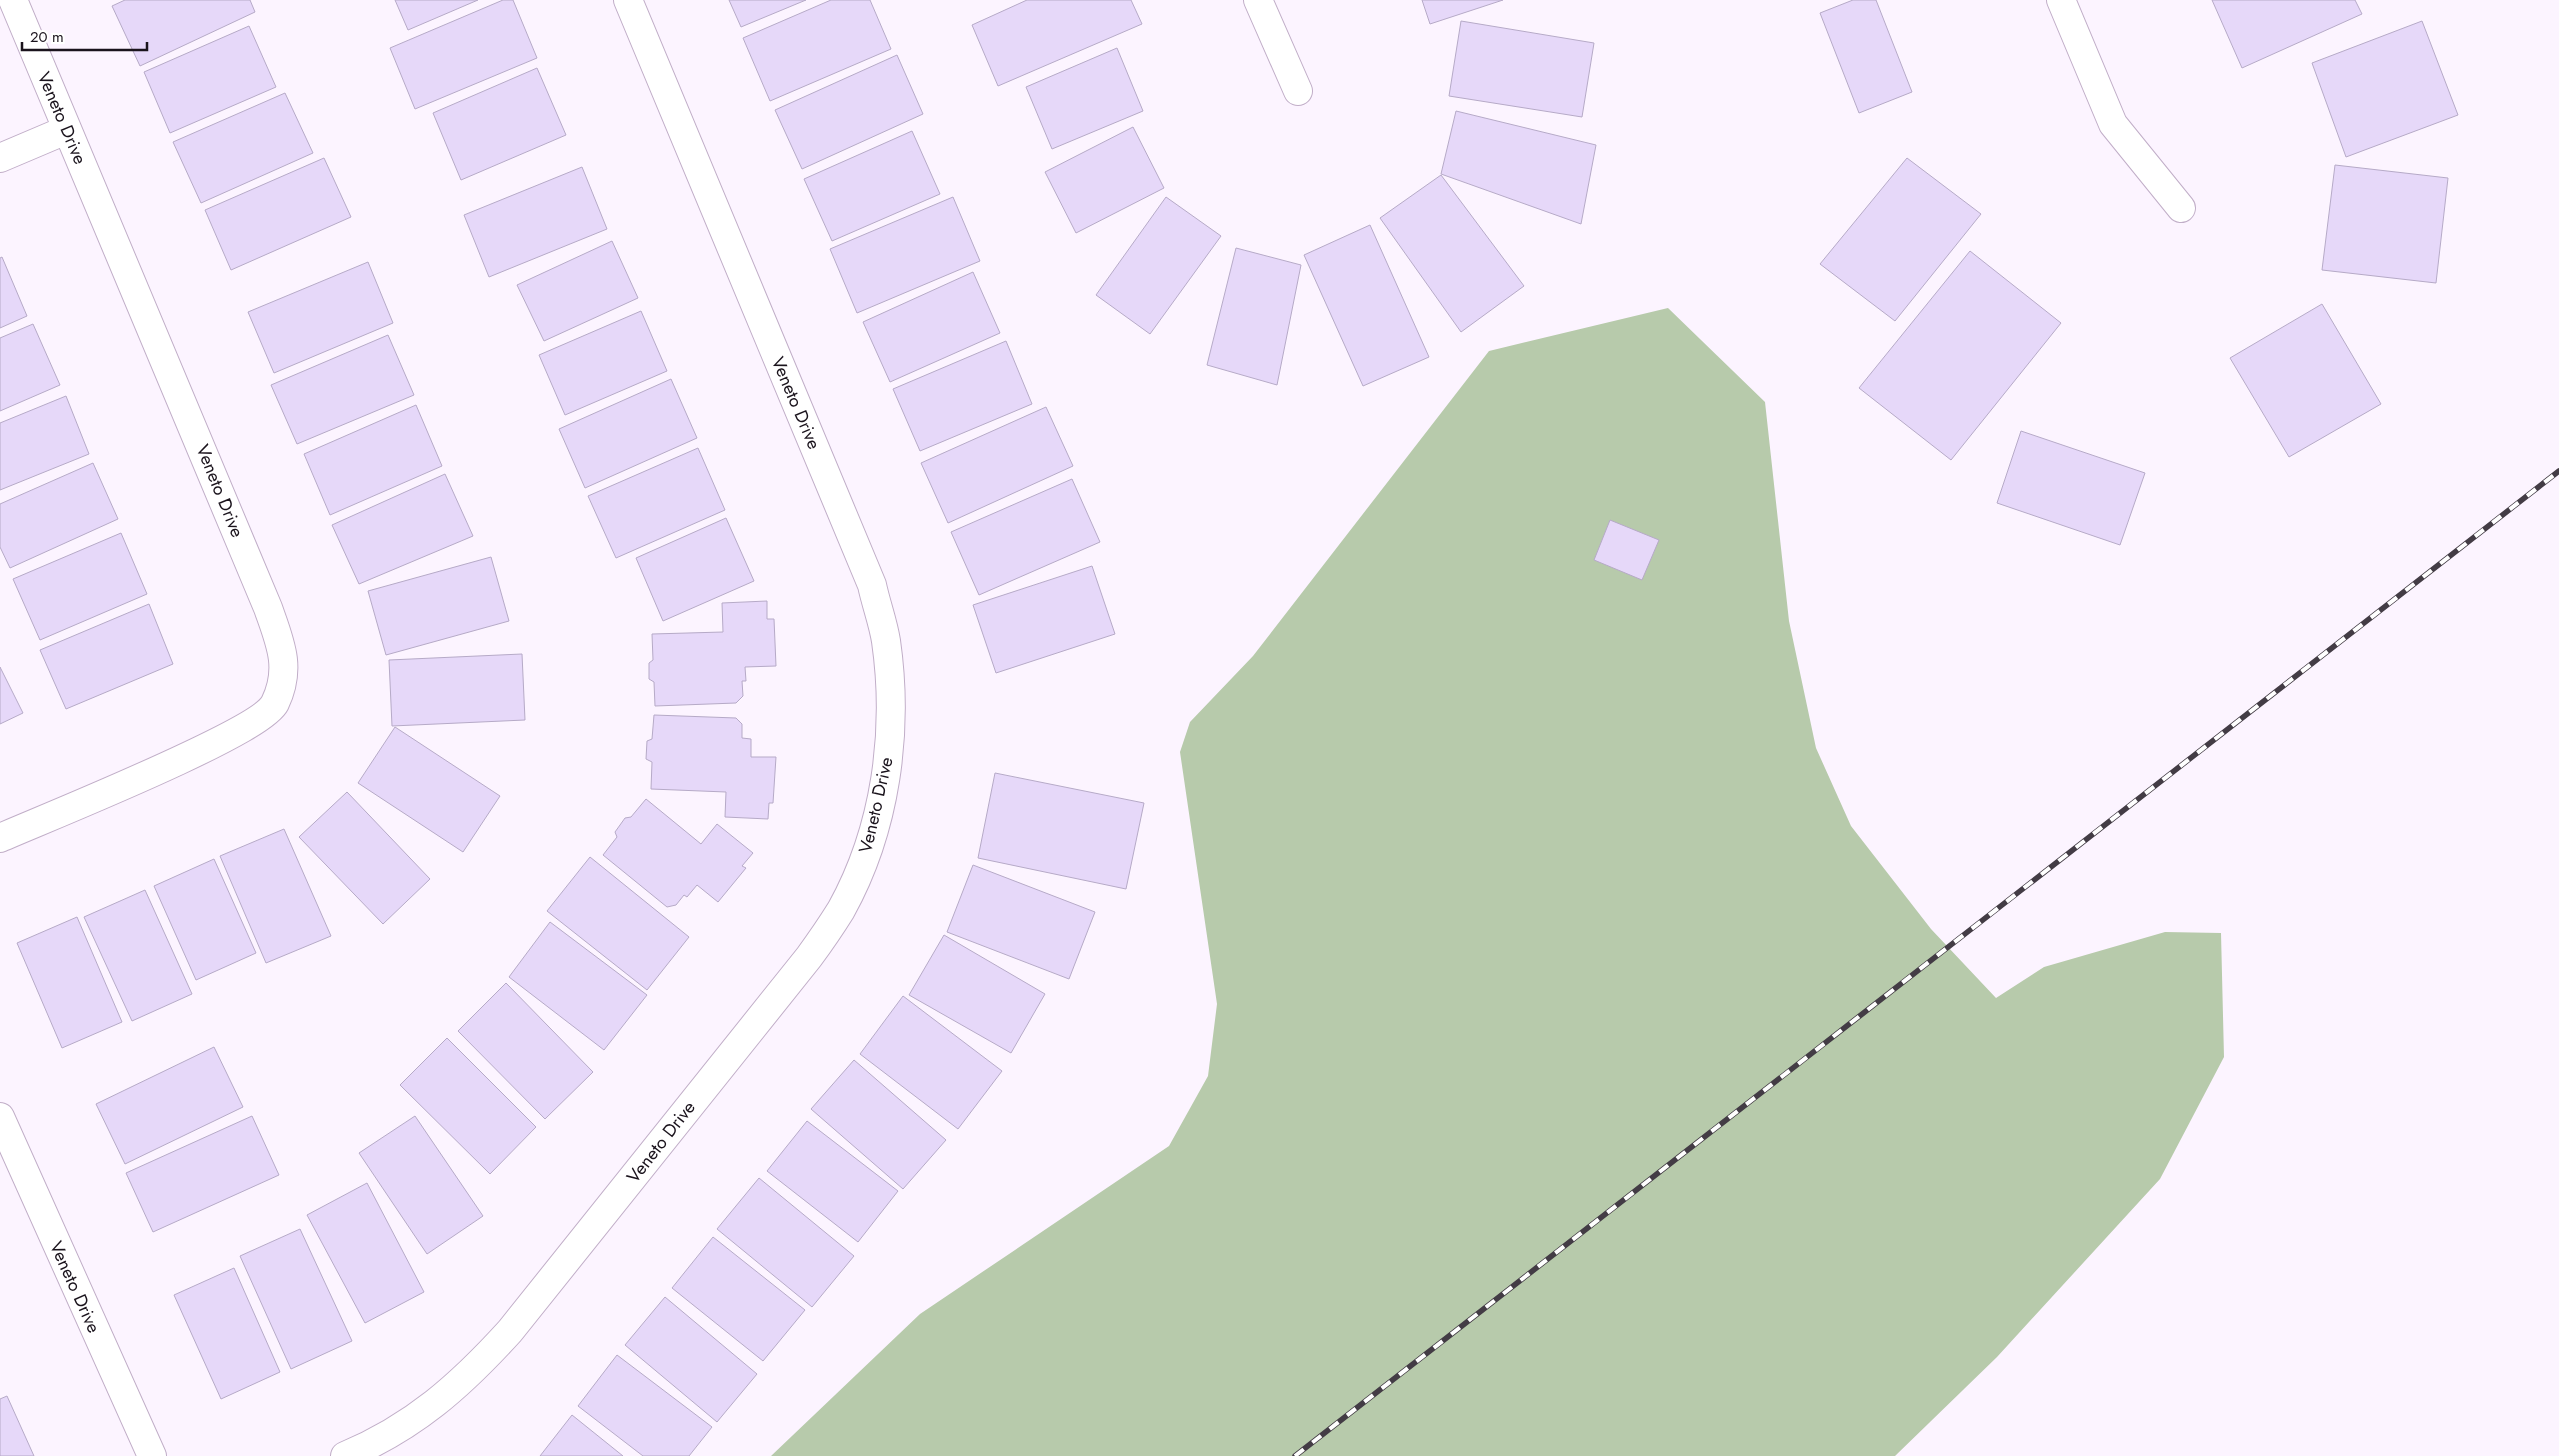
<svg xmlns="http://www.w3.org/2000/svg" width="2559" height="1456" font-family="Jost,sans-serif">
<style>
.forest{fill:#b7caab}
.building{fill:#e6d8f9;stroke:#b6aac7}
.lines{fill:none;stroke-linecap:round;stroke-linejoin:round}
.minor-casing{stroke:#c1aec8;stroke-width:30}
.minor{stroke:#fff;stroke-width:28}
.rail-casing{stroke:#433c45;stroke-width:5.5}
.rail{stroke:#fff;stroke-width:4;stroke-dasharray:11;stroke-linecap:butt}
.labels{text-anchor:middle;dominant-baseline:central;stroke-width:4;stroke-linejoin:round;paint-order:stroke}
.street-label{font-size:18px;fill:#1a131c;stroke:#fff}
</style>
<rect width="100%" height="100%" fill="#fcf4ff"/>
<path class="forest" d="M1668,308L1765,402L1789,621L1816,748L1851,826L1931,929L1996,998L2044,967L2165,932L2221,933L2224,1057L2160,1179L1997,1357L1895,1456H771L920,1314L1169,1146L1208,1076L1217,1004L1180,752L1190,722L1253,656L1489,351Z"/>
<path class="building" d="M125,0H250L255,12L140,66L112,6Z
M395,0H478L408,30Z
M503,0H513L537,58L415,109L390,48Z
M729,0H806L741,27Z
M831,0H870L891,49L770,101L743,38Z
M1027,0H1131L1142,24L998,86L972,25Z
M1422,0H1503L1430,24Z
M1853,0H1876L1912,92L1859,113L1820,13Z
M2212,0H2355L2362,14L2242,68Z
M1461,21L1594,43L1582,117L1449,96Z
M2422,21L2458,115L2346,157L2312,63Z
M249,26L276,87L170,133L144,72Z
M1117,48L1143,111L1052,149L1026,87Z
M897,55L923,114L802,169L775,110Z
M537,68L566,135L461,180L433,113Z
M285,93L313,153L201,203L173,142Z
M1456,111L1596,145L1581,224L1441,174Z
M1133,127L1164,188L1076,233L1045,172Z
M912,131L940,194L832,241L804,179Z
M324,158L351,217L231,270L205,210Z
M1907,158L1981,214L1895,321L1820,264Z
M2335,165L2448,178L2436,283L2322,270Z
M582,167L607,229L489,277L464,215Z
M1441,175L1524,286L1461,332L1380,218Z
M953,197L980,261L857,313L830,249Z
M1166,197L1221,236L1150,334L1096,295Z
M1370,225L1429,357L1363,386L1304,255Z
M612,241L638,298L544,341L517,285Z
M1236,248L1301,265L1277,385L1207,365Z
M1970,251L2061,323L1951,460L1859,388Z
M2,257L27,316L0,328V258Z
M368,262L393,323L274,373L248,312Z
M973,272L1000,333L890,382L863,322Z
M2322,304L2381,404L2289,457L2230,358Z
M641,311L667,371L565,415L539,355Z
M33,324L60,385L0,411V338Z
M388,335L414,395L297,444L271,385Z
M1006,341L1032,404L920,451L893,389Z
M671,379L697,438L585,488L559,429Z
M66,396L89,454L0,490V423Z
M416,405L442,466L330,515L304,454Z
M1046,407L1073,466L948,523L921,463Z
M2021,431L2145,473L2120,545L1997,503Z
M698,448L725,510L616,558L588,496Z
M93,463L118,519L10,568L0,547V504Z
M445,474L473,536L359,584L332,525Z
M1072,479L1100,542L979,595L951,532Z
M726,518L754,581L663,621L636,558Z
M1610,520L1659,540L1642,580L1594,560Z
M121,533L147,594L40,640L13,579Z
M491,557L509,621L386,655L368,591Z
M1092,566L1115,634L996,673L973,605Z
M767,601V619H774L776,666L745,667L746,681H742L743,696L736,703L655,706L654,682L649,679V663L653,660L652,634L723,632L722,603Z
M149,604L173,664L66,709L40,650Z
M522,654L525,720L392,726L389,660Z
M0,667L23,713L0,724Z
M654,715L736,718L742,724V738L751,739V757H776L773,803H769L768,819L725,817L726,792L651,789L652,762L646,759L647,741L652,739Z
M395,727L500,796L463,852L358,783Z
M995,773L1144,803L1126,889L978,858Z
M347,792L430,879L383,924L299,837Z
M646,799L701,844L717,824L753,853L742,866L746,868L718,902L697,885L687,897L684,895L676,905L667,907L603,855L617,837L615,832L625,818L631,817Z
M284,829L331,936L266,963L220,856Z
M590,857L689,937L647,990L547,911Z
M214,859L256,953L196,980L154,886Z
M973,865L1095,912L1069,979L947,932Z
M145,890L192,994L132,1021L84,917Z
M77,917L122,1022L62,1048L17,943Z
M550,922L647,995L604,1050L509,977Z
M944,935L1045,994L1011,1053L909,995Z
M506,983L593,1072L545,1119L458,1031Z
M903,996L1002,1071L958,1129L860,1054Z
M447,1038L536,1127L490,1174L400,1085Z
M214,1047L243,1107L125,1164L96,1104Z
M854,1060L946,1140L903,1189L811,1109Z
M252,1116L279,1175L153,1232L126,1173Z
M415,1116L483,1216L427,1254L359,1153Z
M807,1121L898,1191L858,1242L767,1171Z
M759,1178L854,1256L812,1307L717,1229Z
M367,1183L424,1292L365,1323L307,1215Z
M300,1229L352,1341L291,1369L240,1256Z
M713,1237L805,1310L763,1361L672,1288Z
M234,1268L280,1372L221,1399L174,1295Z
M665,1297L757,1374L717,1422L625,1345Z
M617,1355L712,1427L689,1456H643L578,1406Z
M7,1396L34,1456H0V1399Z
M572,1415L623,1456H540Z"/>
<g class="lines">
<g class="minor-casing">
<path id="minor" d="M1258,0L1298,91
M2061,0L2113,124L2181,208
M0,158L66,130
M0,838C43,819 260,733 275,703C292,668 280,642 268,608L13,0
M0,1117L152,1456
M345,1456C414,1427 460,1386 510,1331L809,957C820,942 831,926 841,910C886,829 899,731 886,641C883,622 876,604 872,585L628,0"/>
</g>
<use href="#minor" class="minor"/>
<g class="rail-casing">
<path id="rail" d="M1295,1456L2559,471"/>
</g>
<use href="#rail" class="rail"/>
</g>
<g class="labels">
<g class="street-label">
<text transform="translate(62 118) rotate(67)">Veneto Drive</text>
<text transform="translate(796 403) rotate(67)">Veneto Drive</text>
<text transform="translate(220 491) rotate(68)">Veneto Drive</text>
<text transform="translate(876 805) rotate(-77)">Veneto Drive</text>
<text transform="translate(661 1142) rotate(-52)">Veneto Drive</text>
<text transform="translate(75 1287) rotate(66)">Veneto Drive</text>
</g>
</g>
<path d="M22 42v8h125v-8" fill="none" stroke="#1a131c" stroke-width="2.5"/>
<text x="30" y="42" font-size="15" fill="#1a131c" stroke="#ffffff" stroke-width="4" paint-order="stroke">20 m</text>
</svg>
